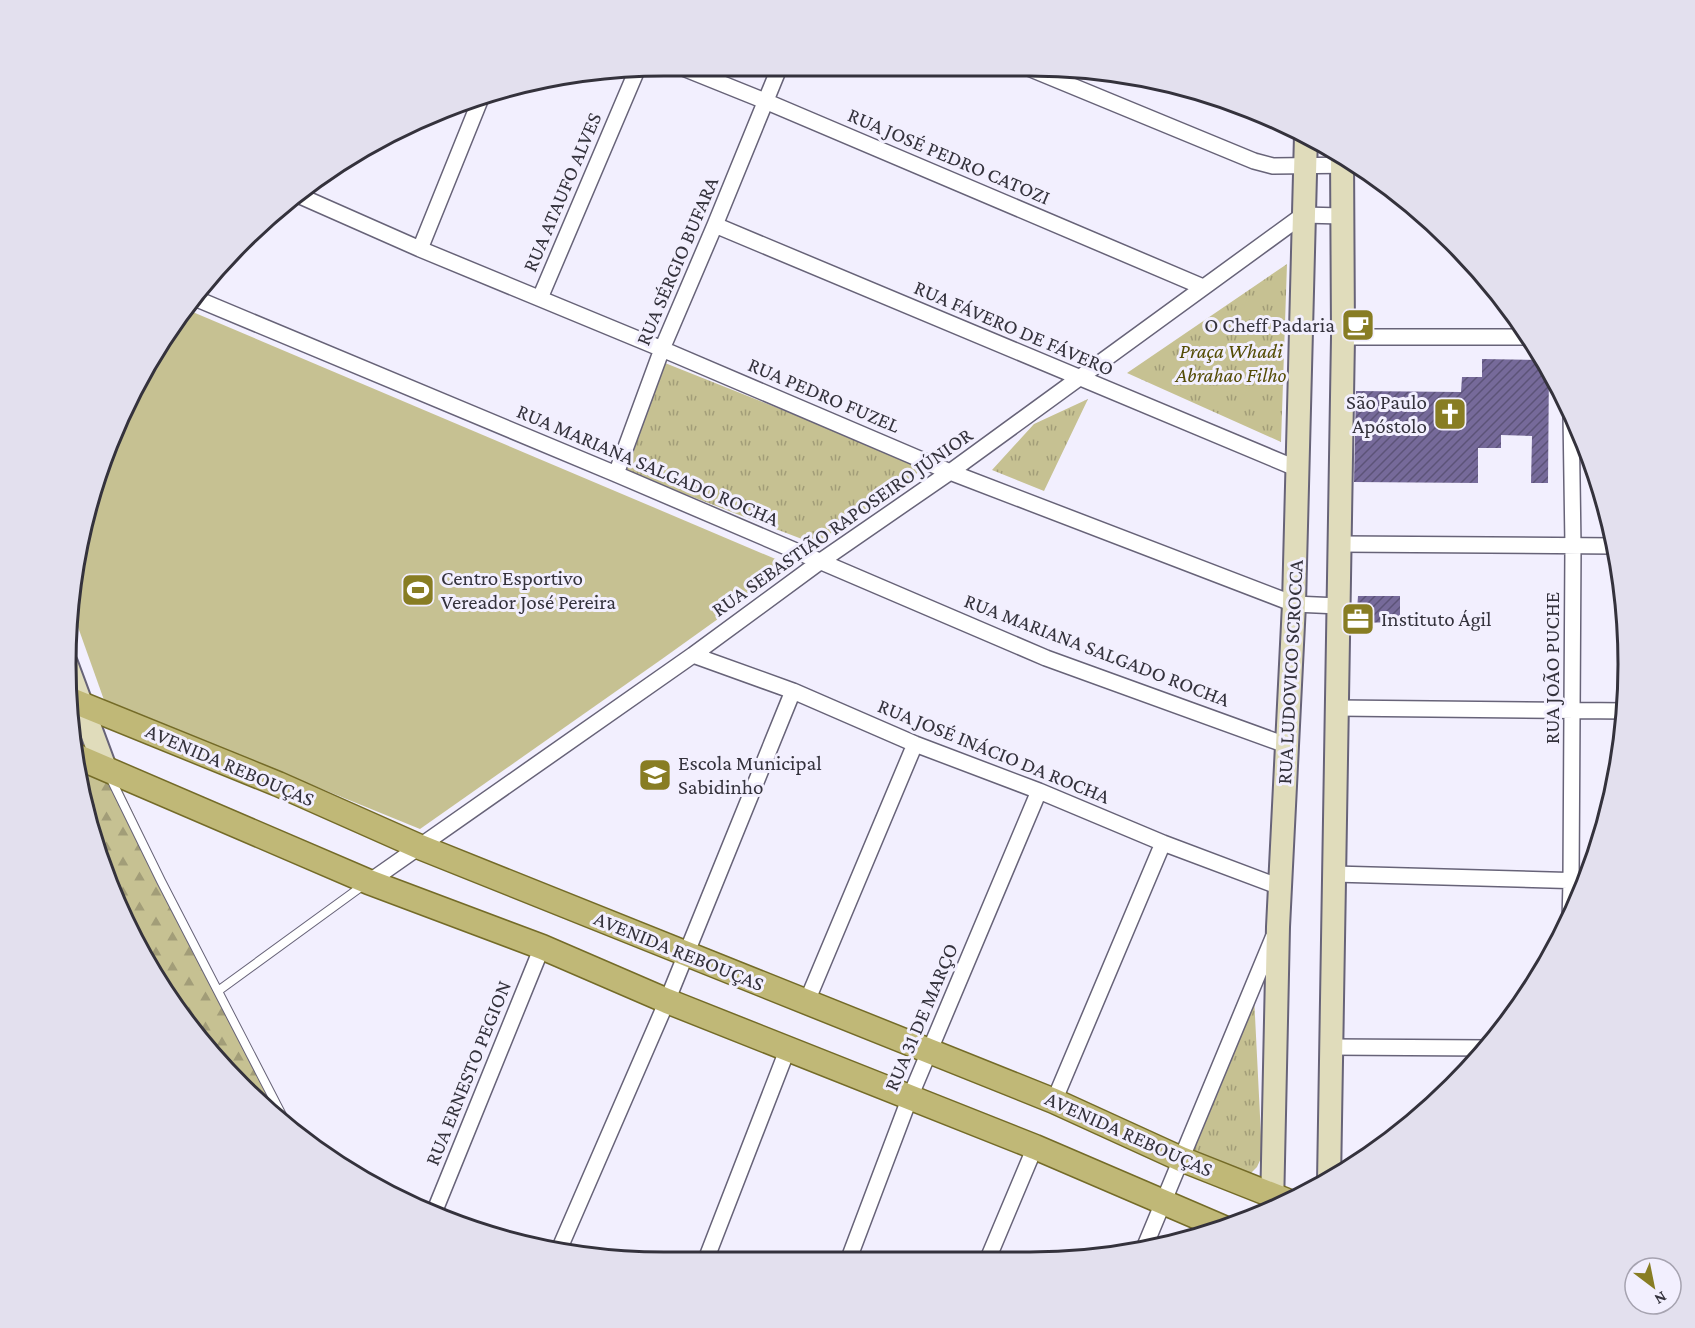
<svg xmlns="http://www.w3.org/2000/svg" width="1695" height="1328" font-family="'Crimson Pro',serif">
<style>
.grass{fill:url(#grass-tufts)}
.forest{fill:url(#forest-firs)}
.pitch{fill:#c6c192}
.building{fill:url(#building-hatch)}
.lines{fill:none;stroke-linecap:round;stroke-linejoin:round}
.lane-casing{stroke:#676378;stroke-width:10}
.street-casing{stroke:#676378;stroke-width:18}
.secondary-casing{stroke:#676378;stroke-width:26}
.primary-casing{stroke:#746b28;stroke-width:27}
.lane{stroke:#fff;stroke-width:8}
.street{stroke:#fff;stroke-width:15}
.secondary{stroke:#e0dcbb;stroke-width:22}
.primary{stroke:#c0b877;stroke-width:24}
.labels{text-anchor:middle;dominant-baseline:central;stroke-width:6;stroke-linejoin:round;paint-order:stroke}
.street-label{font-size:21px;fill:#34323c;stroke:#f2effe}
.poi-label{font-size:21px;fill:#34323c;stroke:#f2effe;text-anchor:start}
.park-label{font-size:21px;font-style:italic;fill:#544c06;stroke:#f2effe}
.rim{fill:none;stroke:#34323c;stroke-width:3}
</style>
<defs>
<pattern id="grass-tufts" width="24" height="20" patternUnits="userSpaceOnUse" patternTransform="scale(1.5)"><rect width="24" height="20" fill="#c6c192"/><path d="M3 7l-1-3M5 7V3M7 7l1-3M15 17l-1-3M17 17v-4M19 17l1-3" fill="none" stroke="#a29d78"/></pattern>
<pattern id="forest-firs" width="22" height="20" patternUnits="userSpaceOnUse" patternTransform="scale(1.5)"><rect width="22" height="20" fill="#c6c192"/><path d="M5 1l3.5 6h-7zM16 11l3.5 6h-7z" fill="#a29d78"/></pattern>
<pattern id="building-hatch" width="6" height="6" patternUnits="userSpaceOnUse" patternTransform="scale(1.5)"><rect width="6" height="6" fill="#766a9a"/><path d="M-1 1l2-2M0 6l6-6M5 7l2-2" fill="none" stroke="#5c5378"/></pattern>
</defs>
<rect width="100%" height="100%" fill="#f2effe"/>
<path class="grass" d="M1287,264L1281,442L1127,373Z
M660,361L926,467L815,544L625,471Z
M1088,399L1044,491L992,470L1034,424Z
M1254,996L1262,1156L1257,1167L1249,1175L1191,1150Z"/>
<path class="forest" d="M79,762L116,777L274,1110L215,1059L146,963L86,819Z"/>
<path class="pitch" d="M188,310L792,566L662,659L420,829L104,700L73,613L86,510L146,365Z"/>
<path class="building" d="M1482,359L1545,360L1549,365L1548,483H1531L1532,436L1501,435V448H1478V483L1354,482L1356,391L1461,392L1462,377H1482Z
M1358,596H1400V622L1356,623Z"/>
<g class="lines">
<g class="lane-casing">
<path id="lane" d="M110,777L161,881L284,1119
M218,991L365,884"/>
</g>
<g class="street-casing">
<path id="street" d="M678,66L765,101L1203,287
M1026,67L1254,161L1273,166L1359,165
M300,196L420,249L662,349L950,472L1294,604L1339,606
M715,225L1298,469
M420,249L481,98
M540,298L637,70
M197,299L616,474L1046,658L1286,745
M1343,337H1529
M616,474L662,349L715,225L780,66
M1340,544L1615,546
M693,655L793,691L915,744L1039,791L1163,843L1280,887
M1337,708L1626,711
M1334,874L1585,881
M369,882L693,655L821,561L950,472L1303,215L1342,216
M1570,922L1571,881L1573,546L1571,414
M807,1001L915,744
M1331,1047L1487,1048
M1054,1101L1163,843
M433,1215L542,947
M1145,1246L1273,938
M558,1252L667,1001L793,691
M848,1261L910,1097L1039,791
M987,1261L1035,1147
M705,1262L788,1048"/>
</g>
<g class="secondary-casing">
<path id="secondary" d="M66,663L105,768
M1329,1182L1343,337L1342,154
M1272,1208L1278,927L1294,604L1306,135"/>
</g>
<g class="primary-casing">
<path id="primary" d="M71,700L278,784L420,847L1054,1101L1181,1159L1287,1201
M78,757L369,882L542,947L667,1001L1035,1147L1226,1229"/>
</g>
<use href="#lane" class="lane"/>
<use href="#street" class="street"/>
<use href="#secondary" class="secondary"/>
<use href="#primary" class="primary"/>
</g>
<defs>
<g id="cafe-square" transform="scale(1.725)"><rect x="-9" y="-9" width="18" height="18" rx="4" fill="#887d23" stroke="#f2effe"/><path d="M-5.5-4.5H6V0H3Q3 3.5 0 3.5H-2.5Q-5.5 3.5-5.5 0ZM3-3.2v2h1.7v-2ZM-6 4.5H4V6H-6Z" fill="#fff"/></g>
<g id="church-square" transform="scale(1.725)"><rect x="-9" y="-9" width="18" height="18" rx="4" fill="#887d23" stroke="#f2effe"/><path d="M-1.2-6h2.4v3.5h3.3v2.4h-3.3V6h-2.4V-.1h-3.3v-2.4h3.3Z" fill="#fff"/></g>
<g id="stadium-square" transform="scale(1.725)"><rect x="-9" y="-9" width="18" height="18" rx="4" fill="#887d23" stroke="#f2effe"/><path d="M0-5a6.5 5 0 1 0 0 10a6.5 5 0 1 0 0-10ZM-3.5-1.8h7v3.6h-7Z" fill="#fff"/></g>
<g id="office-square" transform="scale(1.725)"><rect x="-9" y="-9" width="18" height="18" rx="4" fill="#887d23" stroke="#f2effe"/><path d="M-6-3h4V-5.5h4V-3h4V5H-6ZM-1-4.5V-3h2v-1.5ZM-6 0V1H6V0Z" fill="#fff"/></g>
<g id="school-square" transform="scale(1.725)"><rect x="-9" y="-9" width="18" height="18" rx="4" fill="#887d23" stroke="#f2effe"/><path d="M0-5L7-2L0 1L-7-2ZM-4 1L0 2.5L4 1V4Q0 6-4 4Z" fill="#fff"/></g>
</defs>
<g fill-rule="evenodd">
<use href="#cafe-square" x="1358" y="325"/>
<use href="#church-square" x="1450" y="414"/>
<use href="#stadium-square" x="418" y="590"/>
<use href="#office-square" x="1358" y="619"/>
<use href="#school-square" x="655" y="775"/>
</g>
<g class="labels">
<g class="street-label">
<text transform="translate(949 156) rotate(23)">RUA JOSÉ PEDRO CATOZI</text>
<text transform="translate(562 192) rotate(-67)">RUA ATAUFO ALVES</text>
<text transform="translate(677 261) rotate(-67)">RUA SÉRGIO BUFARA</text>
<text transform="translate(1014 328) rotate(23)">RUA FÁVERO DE FÁVERO</text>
<text transform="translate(824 395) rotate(23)">RUA PEDRO FUZEL</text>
<text transform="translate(648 465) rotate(23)">RUA MARIANA SALGADO ROCHA</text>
<text transform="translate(842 522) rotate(-35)">RUA SEBASTIÃO RAPOSEIRO JÚNIOR</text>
<text transform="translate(1097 650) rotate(21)">RUA MARIANA SALGADO ROCHA</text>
<text transform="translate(1552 668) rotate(-90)">RUA JOÃO PUCHE</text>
<text transform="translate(1290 672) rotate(-87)">RUA LUDOVICO SCROCCA</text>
<text transform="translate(994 751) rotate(22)">RUA JOSÉ INÁCIO DA ROCHA</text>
<text transform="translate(230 765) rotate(23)">AVENIDA REBOUÇAS</text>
<text transform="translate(679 951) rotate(22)">AVENIDA REBOUÇAS</text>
<text transform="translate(921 1017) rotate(-67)">RUA 31 DE MARÇO</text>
<text transform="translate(468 1073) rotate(-68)">RUA ERNESTO PEGION</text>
<text transform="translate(1129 1134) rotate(24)">AVENIDA REBOUÇAS</text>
</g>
<g class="poi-label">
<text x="1335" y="325" text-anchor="end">O Cheff Padaria</text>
<text x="1427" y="402" text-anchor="end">São Paulo<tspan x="1427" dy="24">Apóstolo</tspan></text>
<text x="441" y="578">Centro Esportivo<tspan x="441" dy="24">Vereador José Pereira</tspan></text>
<text x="1381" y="619">Instituto Ágil</text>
<text x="678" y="763">Escola Municipal<tspan x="678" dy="24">Sabidinho</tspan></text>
</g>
<g class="park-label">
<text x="1231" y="351">Praça Whadi<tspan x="1231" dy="24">Abrahao Filho</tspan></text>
</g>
</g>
<path d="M0 0H1695V1328H0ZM664 76H1030A588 588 0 0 1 1618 664V664A588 588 0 0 1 1030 1252H664A588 588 0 0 1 76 664V664A588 588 0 0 1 664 76Z" fill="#e3e0ee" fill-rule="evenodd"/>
<path class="rim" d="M664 76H1030A588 588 0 0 1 1618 664V664A588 588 0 0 1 1030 1252H664A588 588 0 0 1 76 664V664A588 588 0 0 1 664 76Z"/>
<g transform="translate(1653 1286) rotate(148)"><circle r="28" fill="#f2effe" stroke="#a6a3b0" stroke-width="1.5"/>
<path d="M0-4.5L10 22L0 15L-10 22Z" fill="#887d23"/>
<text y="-9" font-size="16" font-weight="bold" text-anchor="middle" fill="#34323c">N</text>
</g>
</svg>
